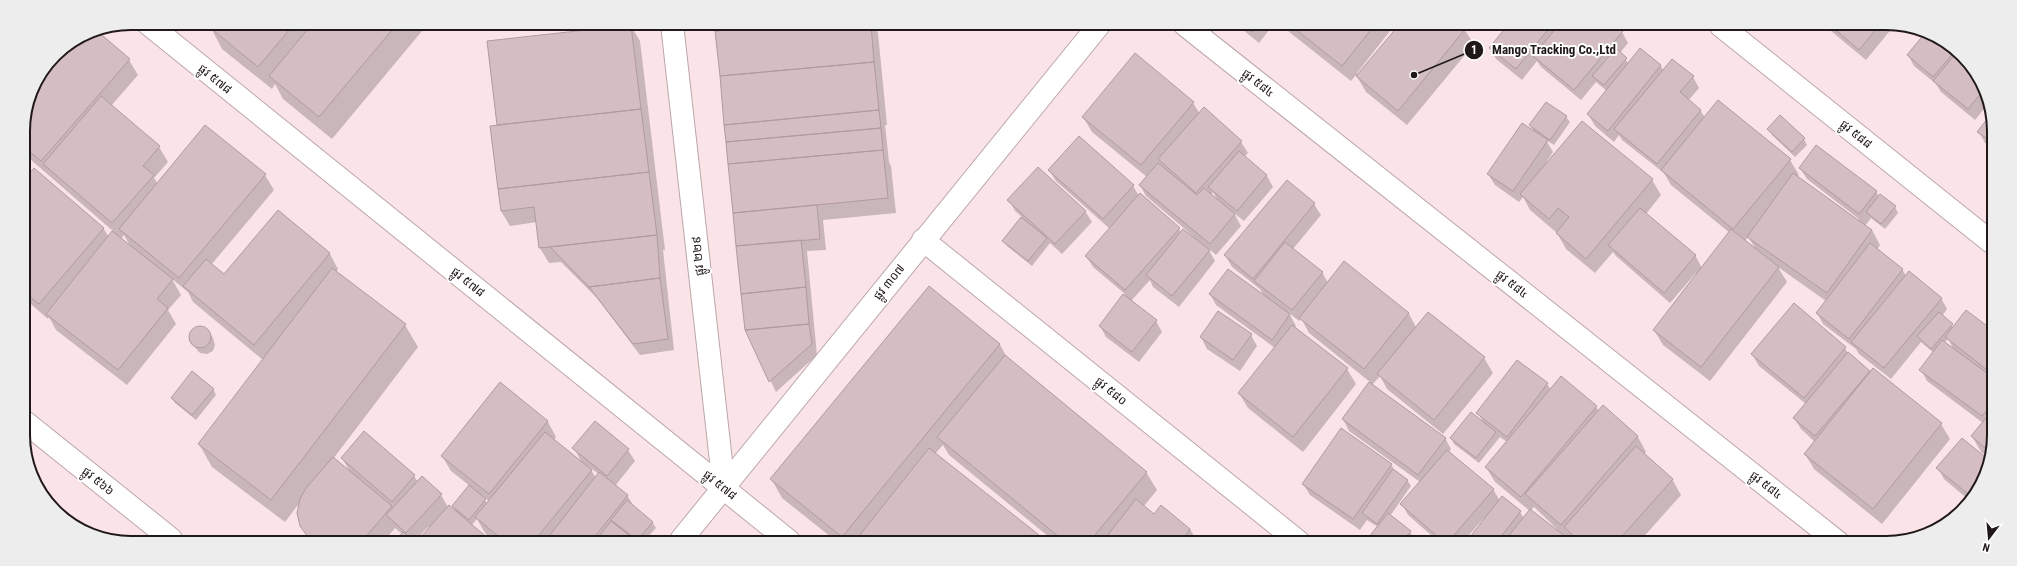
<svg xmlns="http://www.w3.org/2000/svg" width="2017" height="566" font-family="'Roboto Condensed','Noto Sans Khmer',sans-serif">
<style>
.shadow{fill:#0003;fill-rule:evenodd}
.building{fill:#d4bec1;stroke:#b09b9e}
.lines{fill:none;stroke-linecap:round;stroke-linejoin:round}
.minor-casing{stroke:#bca6a9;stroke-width:24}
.minor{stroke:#fff;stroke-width:22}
.labels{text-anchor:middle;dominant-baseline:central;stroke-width:4;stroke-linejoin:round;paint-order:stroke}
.street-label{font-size:12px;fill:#201819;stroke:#fff}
.rim{fill:none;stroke:#201819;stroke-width:2}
.leader{fill:none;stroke:#201819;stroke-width:1.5}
.callout-dot{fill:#201819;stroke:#fff;stroke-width:1.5}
.mark-label{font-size:12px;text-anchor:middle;font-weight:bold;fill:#fff}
.callout-label{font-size:13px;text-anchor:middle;font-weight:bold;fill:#201819;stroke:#fff;stroke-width:4;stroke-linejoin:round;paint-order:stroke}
</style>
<rect width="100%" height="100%" fill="#fbe4e8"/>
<path class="shadow" d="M212,23L426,24L427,25L332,139L283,99L275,84L272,89L222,49L210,26Z
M715,24L873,25L878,33L887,125H885L889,162L891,166L896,213L823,220L826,250L807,251L817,355L776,392L746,330Z
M1237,25H1273L1259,43Z
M1285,25L1394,26L1357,73L1358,75L1399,26H1462L1474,44L1407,125L1366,92L1356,75L1351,81L1288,31Z
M631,26L640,41L665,250H663L674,350L640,355L597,298L561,262L549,263L540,248L537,222L510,226L501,211L498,126L489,42Z
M1508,26H1615L1622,32L1628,43L1620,53L1629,64L1660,65L1664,71L1693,77L1699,88L1688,101L1701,111L1705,118L1790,160L1799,175L1797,177L1858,220L1859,219L1807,179L1800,168L1876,191L1879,197L1895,207L1898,213L1885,229L1871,218L1865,226L1872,230L1880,245L1877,250L1902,269L1906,276L1941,298L1947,309L1942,316L1954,328L1991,330L1990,459L1981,452L1972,436L1983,423L1927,381L1921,370L1934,353L1921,342L1891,379L1859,354L1856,349L1823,324L1817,313L1826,301L1778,267L1787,282L1710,381L1663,345L1654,330L1698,274L1696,273L1670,303L1616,256L1613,252L1595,273L1566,249L1557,233L1530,210L1523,197L1519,202L1495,185L1488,174L1535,133L1530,125L1547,103L1566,117L1570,122L1554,145L1546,140L1553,152L1547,161L1548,162L1582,122L1652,180L1661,195L1646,214L1695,255L1702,268L1730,233L1671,185L1664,173L1622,140L1619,135L1614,142L1595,126L1588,114L1607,91L1596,82L1581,100L1541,67L1537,61L1522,80L1496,59L1490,48ZM1748,237L1756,249L1745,241ZM1948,339L1951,344L1953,349L1944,343Z
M1828,26L1893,27L1866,60L1831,31Z
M90,31L129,60L138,75L111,106L159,147L168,162L154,178L158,184L265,175L274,190L211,265L224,275L278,212L330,254L338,269L336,272L405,325L418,347L333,459L350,472L342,458L414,476L418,482L441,495L448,507L457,513L453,506L470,486L451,471L442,456L500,384L548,422L556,437L554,440L582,463L574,448L595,422L628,450L635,461L615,486L627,495L634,507L652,522L656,528L645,540H494L485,533L477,519L471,526L488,540H421L430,528L428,527L416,540H398L402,534L395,528L385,540H310L301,526V501L285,522L212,467L199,444L263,360L193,302L188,292L172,279L181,295L168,310L176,324L127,385L56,330L49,317L48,319L24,298L23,168L28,176L103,228L109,237L113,231L23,153V124L31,90L55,55ZM124,235L130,246L121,239ZM589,467L599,474L596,478ZM483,496L489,501L487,504Z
M1926,34L1962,55L1988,104L1975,120L1941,92L1936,84L1914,66L1908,55Z
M1193,103L1200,114L1241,142L1248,153L1244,157L1267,176L1273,187L1244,221L1234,213L1241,226L1216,255L1208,248L1215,261L1179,307L1153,287L1150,280L1131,301L1156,321L1162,332L1139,362L1106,337L1100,326L1125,294L1093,267L1086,256L1110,229L1056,181L1049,170L1133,186L1139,196L1179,229L1181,233L1192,237L1193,236L1146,196L1140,185L1147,177L1092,132L1083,117ZM1213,192L1217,199L1211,195Z
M1992,114V148L1985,143L1979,132Z
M1768,129L1804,139L1807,145L1795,157L1772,135Z
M1287,182L1314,204L1321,215L1293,249L1322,272L1328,283L1344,262L1409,314L1416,327L1484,358L1493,373L1443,434L1387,389L1380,376L1372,385L1445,438L1451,449L1449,452L1493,489L1500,501L1503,497L1520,512L1524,518L1530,511L1495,482L1486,467L1507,442L1500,437L1479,463L1454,444L1451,438L1483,422L1478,413L1517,361L1547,384L1551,390L1596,407L1599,411L1603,407L1638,437L1646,452L1644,454L1672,479L1681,495L1639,542H1573L1571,539L1570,542H1468L1485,519L1484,518L1463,542H1439L1408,515L1402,504L1420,482L1349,431L1343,419L1370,382L1309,333L1301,318L1299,321L1289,313L1296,326L1294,328L1347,369L1356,384L1303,452L1248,408L1239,393L1275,348L1216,305L1210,294L1264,296L1260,289L1232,267L1225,255ZM1534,507L1557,529L1556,530L1531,510Z
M1009,200L1085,211L1092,222L1062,254L1050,243L1032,266L1007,246L1004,241L1022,217L1015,211Z
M929,287L1000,345L1008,359L1146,472L1157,490L1144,506L1155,515L1190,529L1197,541H1054L949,455L943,445L935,454L1038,535L1041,541H836L782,498L772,480Z
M198,327H205L213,338L215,345L213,351L207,354L200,353L191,343L190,336L192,330Z
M1251,335L1257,346L1240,371L1207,349L1201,337Z
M1845,348L1849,355L1870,373L1941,424L1950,439L1882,524L1814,469L1805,454L1815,442L1801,429L1794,418L1806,404L1759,366L1752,354Z
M213,389L216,395L196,420L175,403L172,398Z
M1962,439L1990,462L1976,495L1970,501L1944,479L1938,468Z
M1391,464L1395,472L1407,480L1411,486L1390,516L1410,532L1413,537L1410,542H1371L1369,538L1378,527L1367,520L1360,530L1310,495L1303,484Z"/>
<path class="building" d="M211,23H295L258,67L208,26Z
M313,23L397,24L319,117L269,76Z
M714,24H789L715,31Z
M789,24L871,25L874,62L720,76L715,31Z
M631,25L641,109L497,125L487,41Z
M1243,25H1258L1252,32Z
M1290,25L1374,26L1342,66Z
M1398,26H1463L1466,28L1398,111L1356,76Z
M1507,26H1551L1516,69L1489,48Z
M1558,26H1616L1623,31L1574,90L1533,56Z
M1831,26L1878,27L1859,50Z
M96,30L130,59L41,161L23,146V124L31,90L55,55L90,31Z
M1925,33L1955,51L1933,77L1907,55Z
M1616,48L1627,58L1604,85L1592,76Z
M1640,48L1661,65L1608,131L1587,114Z
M1957,52L1962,55L1982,92L1968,109L1933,81Z
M1135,53L1194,102L1141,165L1082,117Z
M1672,59L1694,76L1680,92L1701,110L1657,164L1614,129Z
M874,62L879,110L724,125L720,76Z
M101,96L160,146L143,166L154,175L112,223L43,164Z
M1718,100L1791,159L1733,229L1661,170Z
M1546,102L1567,116L1550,140L1529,125Z
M1204,107L1242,141L1196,193L1158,159Z
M641,109L649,172L498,189L490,126Z
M879,110L881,128L726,142L724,125Z
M1992,113V142L1977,132Z
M1780,115L1805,138L1792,152L1767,129Z
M1582,121L1653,179L1586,259L1556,233L1569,217L1558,208L1549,219L1520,194Z
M1522,123L1548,140L1513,191L1487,174Z
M205,125L266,174L179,278L119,229Z
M881,128L883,150L728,164L726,142Z
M1079,136L1134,185L1103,219L1048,170Z
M1816,145L1877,191L1859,214L1799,168Z
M883,150L888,198L733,213L728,164Z
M1239,151L1267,175L1237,211L1208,187Z
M1158,163L1197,195L1204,188L1235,214L1210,244L1139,185Z
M1038,167L1086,211L1055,244L1007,200Z
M34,168L104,228L39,304L24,292V180Z
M649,172L657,235L539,248L534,207L501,211L498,189Z
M1793,173L1872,230L1827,293L1747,237Z
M1287,180L1315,203L1253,279L1224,255Z
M1140,193L1180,228L1125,290L1085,256Z
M1880,194L1896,206L1881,224L1866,212Z
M817,205L820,239L736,246L733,213Z
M1640,208L1696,255L1664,293L1608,245Z
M278,210L330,253L254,345L183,286L206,259L224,274Z
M1021,217L1047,238L1028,261L1002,241Z
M1183,229L1210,250L1172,296L1146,275Z
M1731,229L1779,267L1701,367L1653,330Z
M112,231L173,279L157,299L168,308L118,370L46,314Z
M657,235L660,278L589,287L550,247Z
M801,240L806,287L741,294L736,246Z
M1285,242L1323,272L1292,310L1254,281Z
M1870,243L1903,269L1849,339L1816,313Z
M1344,261L1409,313L1364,369L1299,318Z
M332,268L406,324L271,500L198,444Z
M1228,269L1290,314L1272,340L1209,294Z
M1909,271L1942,298L1884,368L1851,342Z
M660,278L668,339L633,344L589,287Z
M929,286L1000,344L842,537L770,479Z
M806,287L809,324L745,330L741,294Z
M1123,294L1157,320L1132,352L1099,326Z
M1794,303L1846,347L1804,398L1751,354Z
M1966,310L1991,329V373L1945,337Z
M1218,311L1252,334L1233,360L1200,337Z
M1428,312L1485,357L1434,420L1377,374Z
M1939,312L1953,324L1931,349L1917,336Z
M809,324L812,344L769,382L745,330Z
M1292,325L1348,368L1293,437L1238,393Z
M189 337a11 11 0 1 1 22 0a11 11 0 1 1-22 0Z
M1942,340L1991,376V405L1982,416L1919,370Z
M1848,352L1870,371L1815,436L1793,418Z
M1005,355L1147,472L1090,541H1064L937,437Z
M1517,360L1548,383L1507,437L1476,413Z
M1873,368L1942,423L1873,509L1804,454Z
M192,371L214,389L192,415L171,398Z
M1561,376L1597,406L1521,497L1485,467Z
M500,382L548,421L489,494L441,456Z
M1369,382L1446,438L1418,475L1342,419Z
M1603,405L1638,436L1561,525L1525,494Z
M1471,412L1496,432L1476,458L1450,438Z
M1991,412L1990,452L1971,436Z
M595,421L629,449L607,476L572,448Z
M1341,428L1392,464L1353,519L1302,484Z
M364,431L415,475L392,502L341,458Z
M545,432L592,470L535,540H503L475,517Z
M1962,438L1990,461L1973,498L1936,468Z
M1636,446L1673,479L1617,542H1580L1564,527Z
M929,448L1039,535L1033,541H855Z
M1447,450L1494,489L1448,542H1444L1400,504Z
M333,457L392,506L363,540H310L300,526L297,513L300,499L306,488Z
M1393,469L1408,480L1377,524L1362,513Z
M599,472L628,495L592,540H546Z
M422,476L442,494L406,533L386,515Z
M469,485L486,499L469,520L452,506Z
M1502,496L1521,511L1497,542H1466Z
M1136,499L1154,514L1161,505L1190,529L1185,536L1191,541H1103Z
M627,500L653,522L637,540L611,520Z
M449,505L490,540L419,539Z
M1530,509L1570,540L1568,542H1512L1507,538Z
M1388,513L1411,531L1402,542H1372L1368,538Z
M611,521L635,540H596Z
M403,532L413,540H396Z"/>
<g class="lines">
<g class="minor-casing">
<path id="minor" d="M147,23L789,541
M672,24L724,488
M1185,25L1839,543
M1721,26L1991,242
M923,240L1299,542
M25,422L171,539
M681,540L1099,25"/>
</g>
<use href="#minor" class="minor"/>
</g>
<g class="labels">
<g class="street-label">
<text transform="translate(215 79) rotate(39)">ផ្លូវ ៥៧៨</text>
<text transform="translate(1258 83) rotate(38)">ផ្លូវ ៥៨៤</text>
<text transform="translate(1856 134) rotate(39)">ផ្លូវ ៥៨៨</text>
<text transform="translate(698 256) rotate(-96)">ផ្លូវ ២២៩</text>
<text transform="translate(468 282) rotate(39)">ផ្លូវ ៥៧៨</text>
<text transform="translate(889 282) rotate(-51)">ផ្លូវ ៣០៧</text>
<text transform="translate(1512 284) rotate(38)">ផ្លូវ ៥៨៤</text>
<text transform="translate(1111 391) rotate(39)">ផ្លូវ ៥៨០</text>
<text transform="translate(98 481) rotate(39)">ផ្លូវ ៥៦៦</text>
<text transform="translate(720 485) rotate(39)">ផ្លូវ ៥៧៨</text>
<text transform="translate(1766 485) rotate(38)">ផ្លូវ ៥៨៤</text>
</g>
</g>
<path d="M0 0H2017V566H0ZM131 30H1886A101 101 0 0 1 1987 131V435A101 101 0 0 1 1886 536H131A101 101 0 0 1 30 435V131A101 101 0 0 1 131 30Z" fill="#ededed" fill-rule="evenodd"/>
<path class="rim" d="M131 30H1886A101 101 0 0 1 1987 131V435A101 101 0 0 1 1886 536H131A101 101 0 0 1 30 435V131A101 101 0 0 1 131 30Z"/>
<path class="leader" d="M1414 75L1474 50"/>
<g class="callout-dot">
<circle cx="1414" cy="75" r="4"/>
<circle cx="1474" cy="50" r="10"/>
</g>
<g class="mark-label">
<text x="1474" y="54">1</text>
</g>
<g class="callout-label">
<text x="1554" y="54">Mango Tracking Co.,Ltd</text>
</g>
<g transform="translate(1989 538) rotate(196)" stroke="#ffffff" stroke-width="3" paint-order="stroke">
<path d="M0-3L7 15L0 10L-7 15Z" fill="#201819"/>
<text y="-6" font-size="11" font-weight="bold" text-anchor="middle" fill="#201819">N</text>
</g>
</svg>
